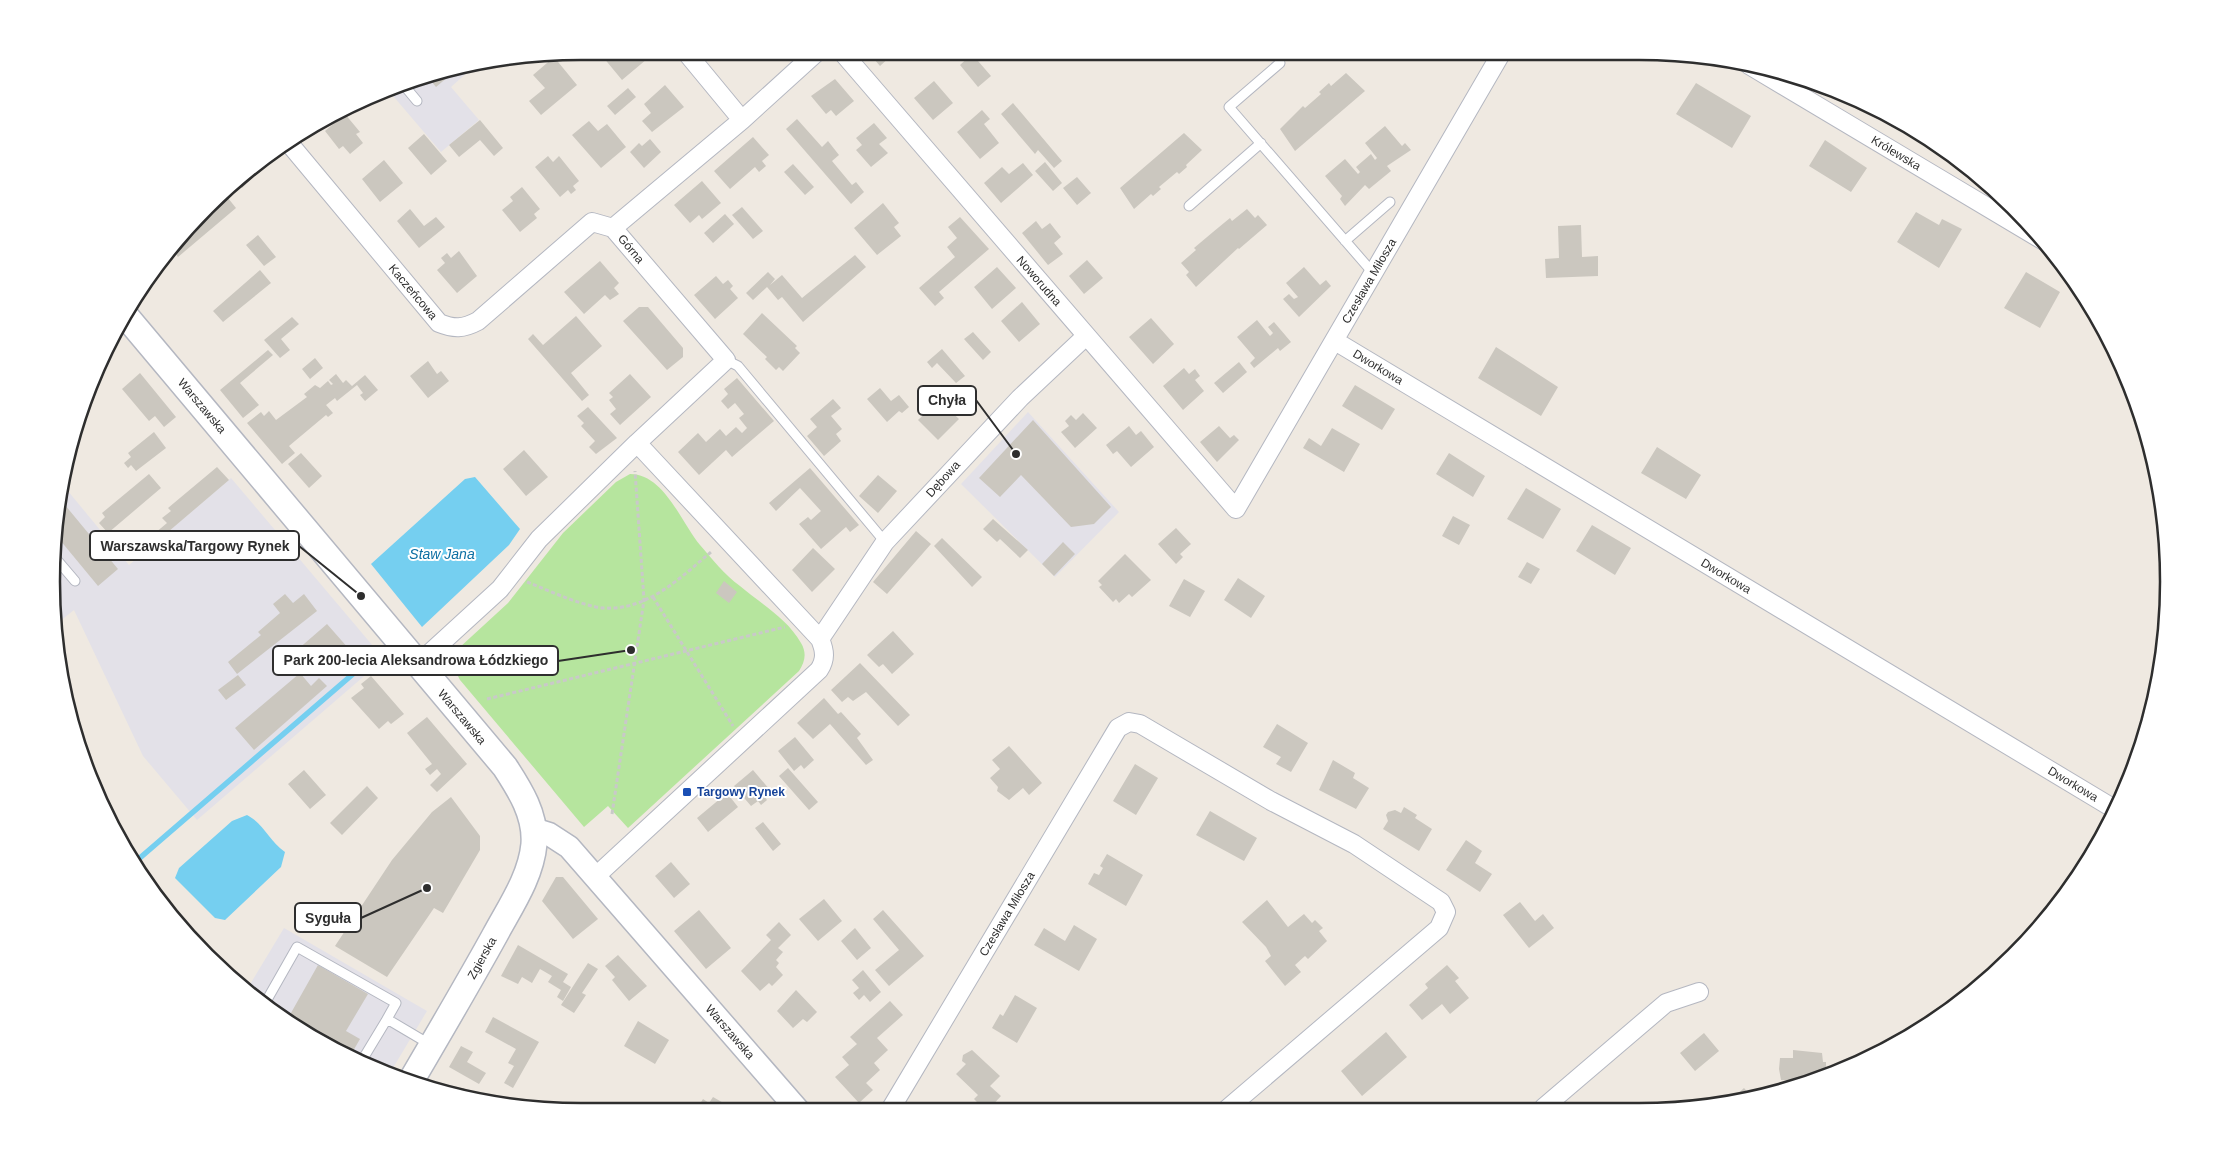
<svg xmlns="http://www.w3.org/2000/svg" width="2220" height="1163" font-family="Arial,sans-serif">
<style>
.industrial{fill:#e3e1e8}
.green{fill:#b6e59e}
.water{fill:#75cff0}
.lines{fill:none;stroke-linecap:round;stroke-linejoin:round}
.stream{stroke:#75cff0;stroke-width:5.5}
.building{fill:#cbc7bf}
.service-casing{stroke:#b4b7c1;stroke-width:11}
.minor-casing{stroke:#b4b7c1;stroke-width:20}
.tertiary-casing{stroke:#b4b7c1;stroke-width:25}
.secondary-casing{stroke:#b4b7c1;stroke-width:28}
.path{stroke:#c9c9c9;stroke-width:3;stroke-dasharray:4 2.5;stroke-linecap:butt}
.service{stroke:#fff;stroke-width:9}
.minor{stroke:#fff;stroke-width:18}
.tertiary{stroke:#fff;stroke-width:22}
.secondary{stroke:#fff;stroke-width:25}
.transit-dot{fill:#1a4fb4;stroke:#fff;stroke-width:2}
.labels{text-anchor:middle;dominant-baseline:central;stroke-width:4;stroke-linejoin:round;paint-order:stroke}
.street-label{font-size:12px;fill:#2e2e2e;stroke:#fff}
.transit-label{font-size:12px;font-weight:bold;fill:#164399;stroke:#fff;text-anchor:start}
.water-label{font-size:14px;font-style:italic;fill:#0d6fa3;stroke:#fff}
.rim{fill:none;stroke:#2e2e2e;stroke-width:2.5}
.leader{fill:none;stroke:#2e2e2e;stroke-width:2}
.callout-dot{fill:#2e2e2e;stroke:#fff;stroke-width:2}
.callout{fill:#fff;stroke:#2e2e2e;stroke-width:2}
.callout-label{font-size:14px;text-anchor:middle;font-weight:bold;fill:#2e2e2e}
</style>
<rect width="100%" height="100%" fill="#efe9e1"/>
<path class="industrial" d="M480,61L451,87L479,120L441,152L388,90L411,79Z
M1028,412L1119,512L1055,577L961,484Z
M231,478L384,659L197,820L143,756L74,610L54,626L52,547L63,485L129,565Z
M284,928L427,1011L390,1073L347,1057L259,1002L246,991Z"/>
<path class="green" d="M630,474C664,474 681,522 700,545C712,559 725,575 740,586C761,604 787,618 801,643C807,653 805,662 799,671L628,828L608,806L584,827L460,680L455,670L454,659L459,648L508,603L563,533L616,482Z"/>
<path class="water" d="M475,477L520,529L509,545L422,627L371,564L465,479Z
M247,815C264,824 269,841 285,852L281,867L225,920L215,918L175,878L179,868L232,821Z"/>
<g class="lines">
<path class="stream" d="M134,863L375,655"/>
</g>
<path class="building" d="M598,51H641L647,59L622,80Z
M868,52H891L893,54L880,66Z
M972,54L991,76L978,87L960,65Z
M554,57L577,85L541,115L529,101L545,88L533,75Z
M461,66L436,87L426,75L451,69Z
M1346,73L1365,91L1295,151L1280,129L1303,106L1305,108L1321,94L1319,92L1329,83L1331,86Z
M835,79L854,101L836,116L831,110L826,114L811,96Z
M934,81L953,103L933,120L914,98Z
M1696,83L1751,116L1732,148L1676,114Z
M665,85L684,107L652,132L642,121L651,113L644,104Z
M628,88L636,97L615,115L607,106Z
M1013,103L1062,161L1054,168L1038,150L1035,154L1001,114Z
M982,110L990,119L984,124L999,143L980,159L957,132Z
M345,114L360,132L356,134L363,143L350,154L343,146L339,149L325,131Z
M797,119L822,147L828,141L839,155L832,161L852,185L856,182L864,192L851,204L786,129Z
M480,120L503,148L494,156L480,140L459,157L449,145Z
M589,121L598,131L607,124L626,147L601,168L572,135Z
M874,123L887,138L879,144L888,153L871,167L856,150L862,145L856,138Z
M1385,126L1402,146L1405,143L1411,150L1387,166L1391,171L1369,189L1365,185L1345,206L1340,199L1342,196L1325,176L1345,159L1358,174L1360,172L1356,167L1371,154L1375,160L1377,158L1365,143Z
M1184,133L1202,150L1186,165L1187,167L1179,174L1177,172L1159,187L1161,189L1153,196L1151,194L1134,209L1120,188Z
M424,134L447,161L431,175L408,148Z
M753,137L769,155L762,161L766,166L759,172L755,167L730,189L714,171Z
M650,139L661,152L644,168L630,152L639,143L642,146Z
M1825,140L1867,168L1851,192L1809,166Z
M548,156L553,162L559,156L579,181L573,186L576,190L571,194L568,190L560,197L535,167Z
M384,160L403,183L380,202L362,179Z
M257,162L262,168L242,188L237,181Z
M1045,162L1062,183L1053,191L1035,171Z
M1023,163L1033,175L1001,203L984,183L1002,167L1009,174Z
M793,164L814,187L805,195L784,172Z
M1077,177L1091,193L1077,205L1063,188Z
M702,181L721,203L702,219L699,215L690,223L674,205Z
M522,187L540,209L534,214L537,218L520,232L502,210L513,201L510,197Z
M224,193L236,208L178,257L171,248L183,232Z
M883,203L899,223L894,227L901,236L877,255L854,228Z
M742,207L763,231L753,239L732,215Z
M410,209L424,226L436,217L445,227L419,248L397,221Z
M1247,209L1255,218L1258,215L1267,225L1239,249L1238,248L1196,287L1186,275L1189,272L1181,263L1196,250L1194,248L1213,232L1230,218L1232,221Z
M1916,212L1939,225L1942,219L1962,229L1939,268L1897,242Z
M725,214L734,224L713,243L704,233Z
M960,217L989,249L939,292L944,298L935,306L919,288L955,257L947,247L957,238L948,227Z
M1036,221L1042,229L1050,223L1061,237L1054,243L1063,254L1048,265L1022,233Z
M1581,225L1582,257L1598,256V276L1546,278L1545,259L1559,258L1558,226Z
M258,235L276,257L264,266L246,245Z
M459,251L477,276L457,293L437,270L445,263L441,258L447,253L451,258Z
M855,255L866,267L803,322L782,297L778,300L767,287L753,300L746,293L768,272L775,279L770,285L782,275L802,298Z
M1087,260L1103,278L1084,294L1069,276Z
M600,261L619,283L614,288L619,294L610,300L605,295L584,314L564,292Z
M997,267L1016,288L992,309L974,287Z
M1304,267L1320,285L1326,280L1331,286L1299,317L1283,299L1289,294L1294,299L1298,297L1286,283Z
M260,270L271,283L223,322L213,311Z
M2026,272L2060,292L2040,328L2004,308Z
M716,276L723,284L728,280L733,286L730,289L738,298L715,319L694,295Z
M1022,302L1040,324L1019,342L1001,321Z
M639,307H648L683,348V357L667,370L623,321Z
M762,313L797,346L795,348L800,353L783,371L779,367L776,370L765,359L767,357L743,334Z
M576,316L602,346L571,373L589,395L582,401L528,339L533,334L543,345Z
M292,317L299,324L281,339L290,350L280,358L264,340Z
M1151,318L1174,344L1153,364L1129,337Z
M1257,320L1270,336L1273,333L1268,327L1274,322L1291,342L1280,351L1278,348L1254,368L1250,363L1255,358L1237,337Z
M973,332L991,352L983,360L964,339Z
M1496,347L1558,387L1541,416L1478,378Z
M942,349L965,376L956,383L937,363L932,368L927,362Z
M268,350L273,355L240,383L259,405L243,418L220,390Z
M315,358L323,368L310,379L302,369Z
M428,361L437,374L441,371L449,381L428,398L410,376Z
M1239,362L1247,372L1223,393L1214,383Z
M1184,368L1189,374L1195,369L1200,376L1195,380L1204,391L1183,410L1163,386Z
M140,373L176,417L164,427L155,416L149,421L122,389Z
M336,374L343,383L346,380L352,386L365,375L378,390L365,401L360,395L363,393L357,385L337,401L335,398L326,405L333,413L328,417L326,415L289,446L295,453L282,464L247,423L261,412L264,416L269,411L276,420L307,397L304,394L315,385L320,388L328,381L331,385L333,384L329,380Z
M630,374L651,397L620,425L610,414L616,409L609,400L613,397L609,393Z
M737,378L774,421L732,457L726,450L699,475L678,452L698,433L706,442L720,429L726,436L736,427L742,433L747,428L739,418L744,414L735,403L728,409L721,401L728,394L724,389Z
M1355,385L1395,409L1382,430L1342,406Z
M880,388L891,401L899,395L909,407L902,413L899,411L887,422L867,399Z
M833,399L841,408L831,416L842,429L836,434L841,441L824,456L807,436L817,427L810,419Z
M939,400L959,419L938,440L918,420Z
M588,407L617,438L596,454L589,447L595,441L581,426L584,423L577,416Z
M1083,413L1097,428L1075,448L1061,432L1069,426L1065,421L1071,415L1076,420Z
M1033,420L1111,507L1094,524L1071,527L1021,475L1000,497L979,478Z
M1129,426L1136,435L1141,431L1154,447L1131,467L1117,451L1113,454L1106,445Z
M1219,426L1230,438L1234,435L1239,440L1217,462L1200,442Z
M1332,428L1360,444L1344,472L1303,448L1309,438L1321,446Z
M154,432L166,448L136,471L131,465L128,468L124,463L131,457L128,453Z
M1657,447L1701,475L1686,499L1641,473Z
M524,450L548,477L526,496L503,469Z
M301,453L322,476L309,488L288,464Z
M1449,453L1485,476L1473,497L1436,474Z
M217,467L229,480L141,555L136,549L167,523L162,518L171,511L168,508Z
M810,468L859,525L850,532L846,527L821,549L799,524L808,517L811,520L821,511L800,488L776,511L769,503Z
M149,474L161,488L108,533L99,523L105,517L102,513Z
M878,475L897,491L878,513L859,496Z
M1526,488L1561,509L1543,539L1507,519Z
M60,499L118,569L98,586L55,534Z
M1453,516L1470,525L1459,545L1442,536Z
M993,519L1028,550L1020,558L1000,539L997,542L983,529Z
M1592,525L1631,548L1615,575L1576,551Z
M1176,528L1191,544L1180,554L1183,557L1176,564L1158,544Z
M916,531L931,544L887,594L873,582Z
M942,538L982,577L972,587L934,546Z
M1063,542L1075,554L1054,576L1042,564Z
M813,548L835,569L812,592L792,570Z
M1125,554L1151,580L1132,597L1129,594L1119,603L1116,599L1113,602L1099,587L1102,585L1098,581Z
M1527,562L1540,569L1531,584L1518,577Z
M1238,578L1265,596L1251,618L1224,600Z
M1184,579L1205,591L1190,617L1169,606Z
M724,581L737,592L729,603L716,593Z
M285,594L293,603L304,594L317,611L237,674L228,662L261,635L258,632L280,613L273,604Z
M327,624L349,649L319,676L297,650Z
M893,631L914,654L892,674L883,664L879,667L867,655Z
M860,663L910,715L898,726L866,692L853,701L848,697L842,702L831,690Z
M300,673L311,686L319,678L327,686L254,750L235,728Z
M238,675L246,685L226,700L218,690Z
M371,676L404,714L391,724L388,721L379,729L351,698L364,688L361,684Z
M824,698L838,714L841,712L861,734L857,738L873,760L866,765L830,724L813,739L797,723Z
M427,717L467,764L437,792L430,785L441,774L437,769L430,775L425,769L432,764L407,733Z
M1277,724L1308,743L1291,772L1276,764L1281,757L1263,747Z
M795,737L814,760L804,769L801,765L794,771L778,751Z
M1009,746L1042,783L1029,795L1023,788L1009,800L997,791L998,787L990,778L1000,769L992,760Z
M1333,760L1355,773L1353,778L1369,788L1356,809L1319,790Z
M1135,764L1158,778L1136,815L1113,801Z
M788,768L818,802L809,810L779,776Z
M304,770L326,795L310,809L288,784Z
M753,770L770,790L764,796L767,800L761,805L758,801L751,806L734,786Z
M367,786L378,798L342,835L330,823Z
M727,793L738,807L708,832L697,818Z
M451,797L480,836V850L443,913L434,908L387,977L335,946L392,860L432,812Z
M1404,807L1417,815L1415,818L1432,829L1419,851L1383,829L1388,821L1386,815L1388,812L1395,810L1401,813Z
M1210,811L1257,838L1244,861L1196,835Z
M763,822L781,844L773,851L755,828Z
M1466,840L1482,851L1475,863L1492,874L1480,892L1446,870Z
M1107,854L1143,875L1126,906L1088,884L1094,873L1099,875L1103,868L1100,866Z
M671,862L690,884L674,898L655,876Z
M556,877H563L598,919L573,939L542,901Z
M824,899L842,921L818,941L799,919Z
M1267,900L1288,927L1304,914L1312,923L1315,920L1323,928L1319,931L1327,941L1308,959L1305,956L1295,965L1301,972L1285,986L1265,961L1271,956L1266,947L1242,922Z
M1520,902L1535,921L1543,914L1554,928L1529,948L1503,915Z
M699,910L731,948L706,969L674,931Z
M883,910L924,956L889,986L875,970L899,950L873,919Z
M779,922L791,935L778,948L783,952L776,960L779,963L776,967L783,975L772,986L769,983L760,991L741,971L771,940L766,935Z
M1074,925L1097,939L1079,971L1034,945L1044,928L1065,941Z
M855,928L871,948L857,960L841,941Z
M518,945L568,974L563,982L571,987L563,1001L557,997L561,990L548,982L552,976L540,969L532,983L522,977L518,984L501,976Z
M618,955L647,986L629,1001L612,980L615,977L605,966Z
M588,963L598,969L582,993L586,995L574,1013L561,1005Z
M318,965L368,994L346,1031L360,1039L349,1058L287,1020Z
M1447,965L1459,978L1455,981L1469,998L1450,1014L1442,1004L1422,1020L1409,1005L1428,988L1425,984Z
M863,970L881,992L870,1002L864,995L859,1000L853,993L859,988L852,980Z
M796,990L817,1012L807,1022L803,1019L793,1028L777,1011Z
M1015,995L1037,1008L1017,1043L992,1028L1000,1014L1003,1016Z
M890,1001L903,1015L877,1038L888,1050L874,1063L880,1070L866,1083L873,1090L859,1103L835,1077L849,1065L842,1057L857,1044L850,1037Z
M493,1017L539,1042L513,1088L504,1083L514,1066L508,1063L516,1049L485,1032Z
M638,1021L669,1040L655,1064L624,1046Z
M1386,1032L1407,1057L1362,1096L1341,1071Z
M1704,1033L1719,1051L1695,1071L1680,1053Z
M461,1046L473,1052L467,1062L486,1073L479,1084L449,1067Z
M972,1050L1000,1076L990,1086L1001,1096L989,1109H984L974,1099L978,1095L956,1074L966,1064L962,1061L963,1055Z
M1793,1050L1822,1053L1823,1062H1826V1076L1807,1081L1781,1080L1779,1069L1780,1058H1793Z
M463,1088L487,1100V1101L459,1096Z
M1744,1088L1751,1096L1729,1102Z
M713,1097L727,1105L724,1110H696L703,1099L709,1103Z"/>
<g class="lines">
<g class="service-casing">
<path id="service" d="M1280,63L1229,107L1374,274
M402,83L417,101
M1189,206L1261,143
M1345,241L1390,202
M726,360L738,366L885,542
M52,554L75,581
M264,1005L297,947L396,1003L387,1019L431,1045
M361,1062L387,1019"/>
</g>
<g class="minor-casing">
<path id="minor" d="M685,51L742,120
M842,52L1236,509L1502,52
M1749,65L2044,241
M288,142L439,323C454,329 463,329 478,321L592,222L613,228
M613,228L726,360L637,443
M613,228L742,120L818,51
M1335,341L2116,810
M820,639L885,542L1020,398L1086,336
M418,664L500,589L539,539L637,443L820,639C825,651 826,659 819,670L595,877
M1543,1108L1666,1003L1699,992
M890,1110L1118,728L1129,722L1140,724L1271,801L1354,844L1441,902L1446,912L1439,928L1227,1109"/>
</g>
<g class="tertiary-casing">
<path id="tertiary" d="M533,829L549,834L569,847L798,1110"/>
</g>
<g class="secondary-casing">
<path id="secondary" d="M125,315L505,767C520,790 536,815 534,844C531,877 510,907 495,935C468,984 439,1033 411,1081"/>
</g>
<path class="path" d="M527,582C550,591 573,602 596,607C643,615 679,579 711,552
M653,597L733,726
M487,699L785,627
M612,814L644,600L635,471"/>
<use href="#service" class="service"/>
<use href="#minor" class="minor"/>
<use href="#tertiary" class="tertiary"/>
<use href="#secondary" class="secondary"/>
</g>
<rect class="transit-dot" x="682" y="787" width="10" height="10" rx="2.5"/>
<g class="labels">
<g class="street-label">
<text transform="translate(1896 153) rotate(31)">Królewska</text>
<text transform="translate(631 249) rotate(50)">Górna</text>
<text transform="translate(1039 281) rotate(49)">Noworudna</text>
<text transform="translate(1369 281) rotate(-60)">Czesława Miłosza</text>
<text transform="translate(413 292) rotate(50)">Kaczeńcowa</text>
<text transform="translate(1378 367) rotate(31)">Dworkowa</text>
<text transform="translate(202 406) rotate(50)">Warszawska</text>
<text transform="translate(943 479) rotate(-48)">Dębowa</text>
<text transform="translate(1726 576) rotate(31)">Dworkowa</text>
<text transform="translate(462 717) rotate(50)">Warszawska</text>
<text transform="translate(2073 784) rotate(31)">Dworkowa</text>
<text transform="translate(1007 914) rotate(-59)">Czesława Miłosza</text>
<text transform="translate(482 958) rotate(-61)">Zgierska</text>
<text transform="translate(730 1032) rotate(49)">Warszawska</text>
</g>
<g class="transit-label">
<text x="697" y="792">Targowy Rynek</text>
</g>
<g class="water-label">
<text x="442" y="554">Staw Jana</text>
</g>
</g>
<path d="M0 0H2220V1163H0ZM581 60H1639A521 521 0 0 1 2160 581V582A521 521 0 0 1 1639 1103H581A521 521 0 0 1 60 582V581A521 521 0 0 1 581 60Z" fill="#fff" fill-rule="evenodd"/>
<path class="rim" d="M581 60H1639A521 521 0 0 1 2160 581V582A521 521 0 0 1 1639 1103H581A521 521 0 0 1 60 582V581A521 521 0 0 1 581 60Z"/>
<path class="leader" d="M1016 454L976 400M361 596L299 546M631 650L558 661M427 888L361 918"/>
<g class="callout-dot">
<circle cx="1016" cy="454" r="5"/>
<circle cx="361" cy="596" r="5"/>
<circle cx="631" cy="650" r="5"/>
<circle cx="427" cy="888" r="5"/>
</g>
<g class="callout">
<rect x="918" y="386" width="58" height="29" rx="5"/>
<rect x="90" y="531" width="209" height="29" rx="5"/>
<rect x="273" y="646" width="285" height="29" rx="5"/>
<rect x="295" y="903" width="66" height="29" rx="5"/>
</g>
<g class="callout-label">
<text x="947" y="405">Chyła</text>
<text x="195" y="551">Warszawska/Targowy Rynek</text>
<text x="416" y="665">Park 200-lecia Aleksandrowa Łódzkiego</text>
<text x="328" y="923">Syguła</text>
</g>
</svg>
